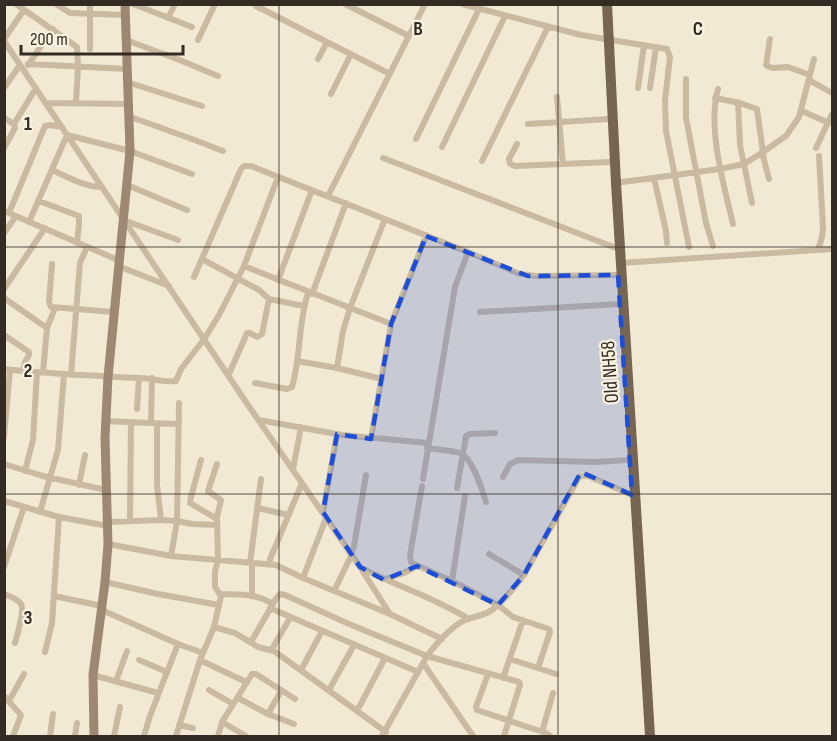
<svg xmlns="http://www.w3.org/2000/svg" width="837" height="741" font-family="'Sofia Sans Condensed',sans-serif">
<style>
.lines{fill:none;stroke-linecap:round;stroke-linejoin:round}
.street{stroke:#cabaa1;stroke-width:6}
.secondary{stroke:#9d8973;stroke-width:9}
.primary{stroke:#776554;stroke-width:10}
.marked{fill:#1d4ed8;fill-opacity:0.2;stroke:#1d4ed8;stroke-width:4.5;stroke-dasharray:12 8;stroke-linejoin:round}
.grid{fill:none;stroke:#342b24;stroke-width:1.5;stroke-opacity:0.55}
.labels{text-anchor:middle;dominant-baseline:central;stroke-width:4.5;stroke-linejoin:round;paint-order:stroke}
.street-label{font-size:20px;fill:#342b24;stroke:#f9f2e1}
.grid-label{font-size:20px;text-anchor:middle;font-weight:bold;fill:#342b24;stroke:#f9f2e1;stroke-width:4.5;stroke-linejoin:round;paint-order:stroke}
</style>
<rect width="100%" height="100%" fill="#f2e9d5"/>
<g class="lines">
<path class="street" d="M16,4L77,47L78,67L76,102
M56,4L70,13L125,15
M133,4L192,27
M345,4L409,36
M462,4L581,35L667,49L670,57L665,100L666,131L689,247
M256,6L390,74
M168,18L175,4
M4,39L24,10
M770,39L766,65L767,66L773,68L788,67L810,75
M126,40L177,59L218,76
M198,40L215,4
M4,41L250,408L360,567L390,614
M90,49V4
M318,59L327,42
M28,64L127,69
M28,65L53,29
M686,79V118L706,223L713,246
M809,80L832,93
M127,82L202,106
M4,88L20,65
M638,88L644,45
M650,88L656,47
M718,89C707,127 724,186 733,224
M331,94L351,54
M557,97L563,164
M715,98L740,103L757,109L764,160L769,179
M738,102L740,145L752,203
M45,103L128,104
M802,111L829,123
M128,116L192,139L223,151
M4,118L14,124L15,128L4,148
M14,124L36,88
M528,124L609,119
M416,139L479,9
M517,144L509,159L510,164L515,166L611,162
M442,147L505,16
M816,148L832,114
M383,158L616,248
M482,161L548,27
M52,170C68,177 84,187 102,187
M654,178L666,231L667,243
M615,183L720,169L744,164L763,152L786,136L799,117L814,59
M127,185L187,210
M328,196L425,4
M39,201L79,216V224L77,243
M4,211L118,260
M9,213L45,126L50,125L62,127
M126,221L178,240
M29,222L67,135L130,151L192,174
M4,233L16,216
M818,250L822,237L823,227L819,156
M202,259L259,290L269,299L304,306
M621,263L832,249
M52,264L49,302L51,307L114,312
M118,266L169,286
M244,266L391,324
M194,277L241,169L244,166H251L468,252L520,274L537,276L618,275
M278,280L312,190
M4,289L45,228
M312,294L346,203
M4,298L47,328
M480,312L620,304
M4,335L29,352V355L25,362L23,371
M297,361L337,368L382,379
M337,368L343,331L350,308L385,219
M4,369C49,374 95,376 140,378C152,378 165,383 176,381L181,369L205,338L219,315L244,266L278,177
M43,372L47,328L55,308
M229,374L247,333H250L257,337L262,334L269,299
M71,375L79,275L80,263L87,247
M152,378L151,423L179,424
M255,383L287,389L292,387C301,357 298,323 308,293
M137,409L139,378
M259,420L342,435L428,443
M105,421L151,423
M157,424V485L161,520
M4,437L10,370
M371,438L391,324L426,236
M427,448C438,450 450,450 460,453C473,458 482,490 486,502
M201,460L191,497L190,503L217,519
M4,464L43,476L106,490
M293,469L301,427
M25,471L33,440L37,372
M503,477L510,464L518,460L595,462L629,460
M423,479L455,287L468,252
M79,485L85,455
M422,486L410,555L411,562L414,564L452,581L498,605L513,617L549,629L550,632L538,668
M457,488L466,436L470,434L495,433
M4,501L59,517L108,526
M258,508L288,515
M40,512L58,450L64,374
M323,512L337,434
M130,521L131,422
M108,522L161,520L177,521L192,524L217,525
M108,544L171,556L276,565L303,578L390,614L442,639
M489,554L524,575
M171,556L177,521L179,403
M250,563L261,479
M252,564V595
M270,564V559L276,545L302,483
M4,567L24,507
M361,568C397,586 435,598 469,619
M303,578L326,518
M385,579L404,573L417,566
M452,581L465,496
M105,582L158,594L219,605
M334,591L351,556L354,546L366,475
M4,594C9,596 18,599 21,604C25,610 17,635 15,643
M220,594C241,595 255,593 273,604
M54,596L102,606
M270,608L418,672
M102,610L178,644L203,653
M214,627L235,633L258,647L274,651L386,732
M251,642L277,597L280,594L285,595L349,624L427,656L519,682L520,685L504,736
M272,649L290,618
M45,652L52,623L59,517
M510,659L556,674
M139,660L167,672
M200,660L246,682
M423,663L473,736
M301,670L322,631
M488,674L476,707L477,710L546,733L550,736
M93,675L158,693
M503,678L523,620
M116,681L127,651
M209,690L233,704
M329,690L354,645
M281,691L268,714L294,724
M4,696L21,715L13,736
M238,698L268,714
M9,701L24,674
M357,711L385,658
M222,722L246,736
M179,725L193,728
M542,732L553,693
M50,736L53,714
M75,736L77,723
M114,736L120,707
M144,736L150,716L178,644
M176,736L200,660L214,627L221,596L215,587V571L218,561L217,517L221,500L208,491L217,464
M218,736L222,722L252,674H256L295,699
M382,736L427,656C437,643 450,627 465,620C474,616 484,616 492,610C504,601 515,587 524,575L578,479L581,476H588L632,495H636"/>
<path class="secondary" d="M94,736L93,675L105,582L108,544L105,438L108,377L130,151L125,4"/>
<path class="primary" d="M607,4L616,183L650,736"/>
</g>
<path class="marked" d="M426,236L528,276L618,275L632,495L581,472L524,575L498,605L417,566L384,580L360,567L323,512L337,434L371,439L391,324Z"/>
<path class="grid" d="M279,4V736M558,4V736M4,247H832M4,494H832"/>
<g class="labels">
<g class="street-label">
<text transform="translate(610 372) rotate(-94)">Old NH58</text>
</g>
</g>
<g class="grid-label">
<text x="418" y="35">B</text>
<text x="698" y="35">C</text>
<text x="28" y="130">1</text>
<text x="28" y="377">2</text>
<text x="28" y="624">3</text>
</g>
<rect width="837" height="741" fill="none" stroke="#342b24" stroke-width="12"/>
<path d="M21 45v9h162v-9" fill="none" stroke="#342b24" stroke-width="3"/>
<text x="30" y="45" font-size="18" fill="#342b24" stroke="#f9f2e1" stroke-width="4.5" paint-order="stroke">200 m</text>
</svg>
